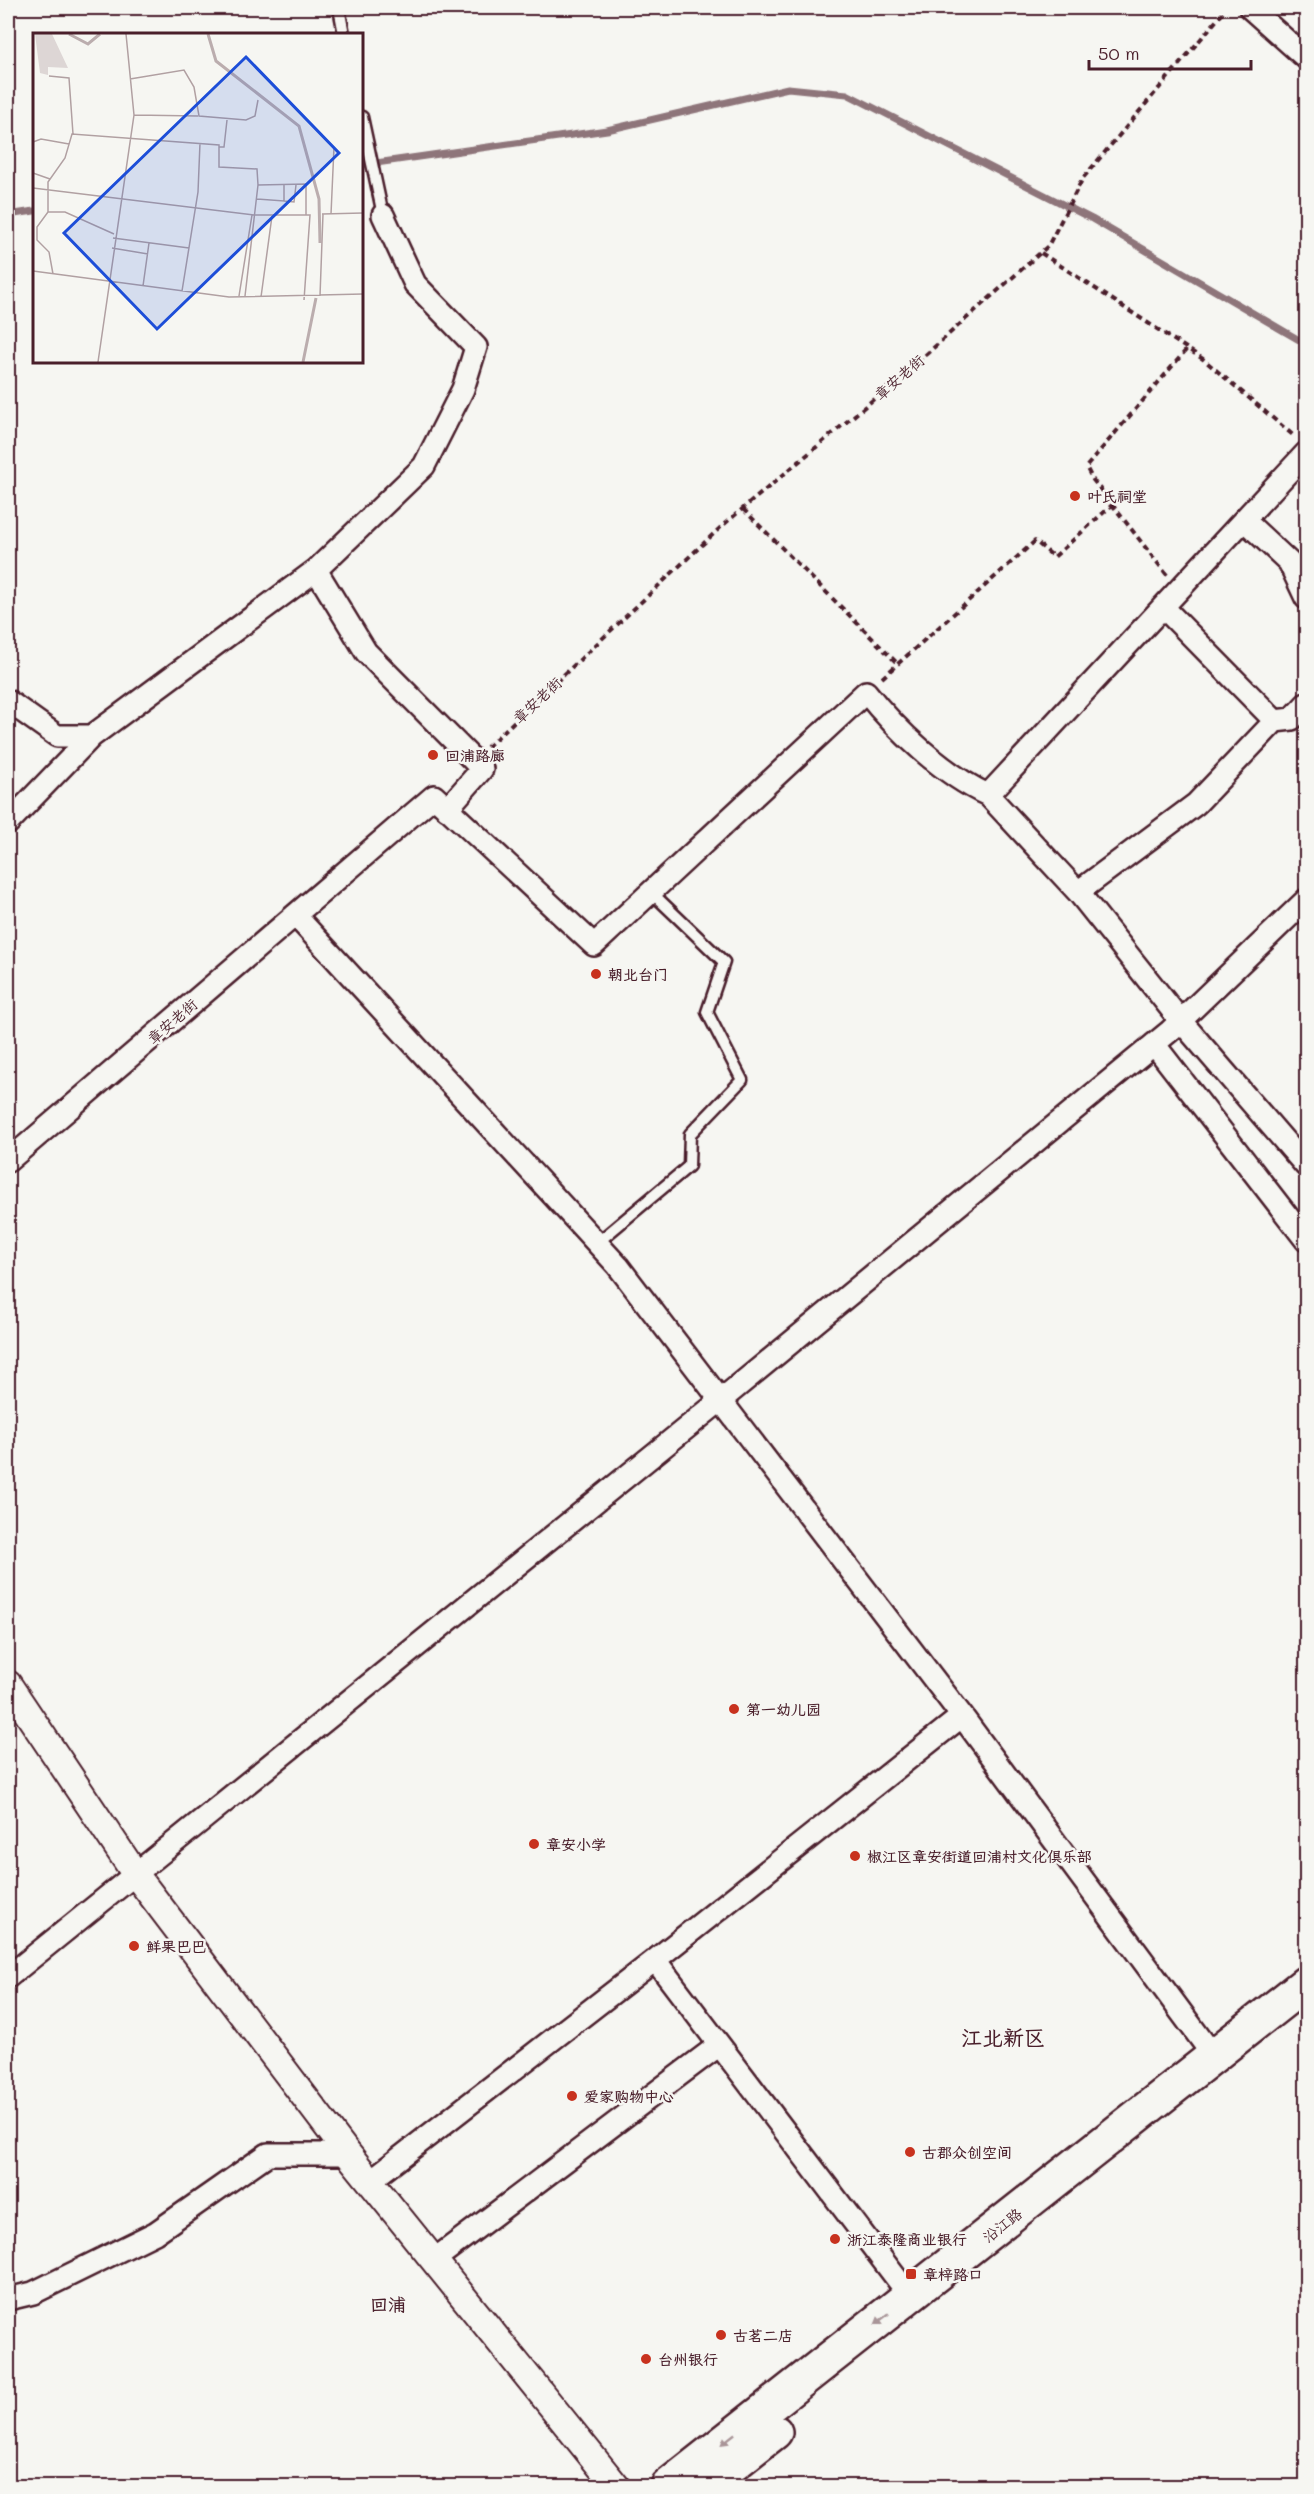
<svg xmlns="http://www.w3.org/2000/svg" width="1314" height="2494" font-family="Mali,'LXGW WenKai TC',sans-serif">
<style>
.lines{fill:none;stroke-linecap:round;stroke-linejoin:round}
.stream{stroke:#8e747a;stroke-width:7}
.service-casing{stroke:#4a1f2b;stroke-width:15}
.minor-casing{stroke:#4a1f2b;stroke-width:26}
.tertiary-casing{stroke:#4a1f2b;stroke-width:30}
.primary-casing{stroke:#4a1f2b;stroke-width:38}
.path{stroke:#4a1f2b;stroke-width:4;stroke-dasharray:6 4.5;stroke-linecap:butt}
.service{stroke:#f6f6f2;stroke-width:10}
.minor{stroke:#f6f6f2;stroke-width:21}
.tertiary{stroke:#f6f6f2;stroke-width:26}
.primary{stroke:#f6f6f2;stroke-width:33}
.oneway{fill:#a99598}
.poi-dot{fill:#c8321e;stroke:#f6f6f2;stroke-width:2}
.labels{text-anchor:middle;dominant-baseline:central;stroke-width:5;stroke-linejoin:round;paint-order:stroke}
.street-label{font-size:15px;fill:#4a1f2b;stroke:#f6f6f2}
.poi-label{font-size:15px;font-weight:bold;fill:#4a1f2b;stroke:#f6f6f2;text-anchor:start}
.quarter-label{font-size:18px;font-weight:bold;fill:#4a1f2b;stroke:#f6f6f2}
.district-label{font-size:21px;font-weight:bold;fill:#4a1f2b;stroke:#f6f6f2}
.inset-river{fill:none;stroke:#bbadae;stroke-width:3}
.inset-road{fill:none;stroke:#b1a0a2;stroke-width:1.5}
.view{fill:#1d4ed8;fill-opacity:0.15;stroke:#1d4ed8;stroke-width:3}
.inset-edge{fill:none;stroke:#4a1f2b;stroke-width:3}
</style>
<rect width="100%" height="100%" fill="#f6f6f2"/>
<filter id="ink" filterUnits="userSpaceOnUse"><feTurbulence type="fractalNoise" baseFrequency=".0167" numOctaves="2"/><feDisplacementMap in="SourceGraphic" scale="12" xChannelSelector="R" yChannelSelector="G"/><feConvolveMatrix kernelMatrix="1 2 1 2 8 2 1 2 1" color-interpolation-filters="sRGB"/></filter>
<g filter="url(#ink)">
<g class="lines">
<path class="stream" d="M362,165L607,130L788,88L847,94L1092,219L1306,344
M8,215L34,211"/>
<g class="service-casing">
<path id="service" d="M339,8L344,34
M362,117L383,215
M597,1243L689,1166L690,1134L742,1080L707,1012L724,962L651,892"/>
</g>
<g class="minor-casing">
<path id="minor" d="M1250,8L1306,58
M1306,453L988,795L1078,892L1180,1020L1306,1166
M1244,520L1289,562L1306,598
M316,570L366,652L482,769L447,809
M8,701L57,736H92L316,570L424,466L463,389L476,347L415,284L383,215
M1275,721L1292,719L1306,704
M8,823L92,736
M1078,892L1196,804L1275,721L1163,607
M295,915L618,1266L962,1716L1215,2058
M1154,1044L1306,1240
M8,1161L434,796L594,945L866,692C896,730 944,775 988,795
M655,1960L910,2296
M8,1977L721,1400L1170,1031L1306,900
M370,2181L655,1960L962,1716
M434,2260L719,2045
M8,2299L33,2293L155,2233L268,2154H348"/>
</g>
<g class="tertiary-casing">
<path id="tertiary" d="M8,1684L136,1875L348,2154L616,2486"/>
</g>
<g class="primary-casing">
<path id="primary" d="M668,2486L1306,1983
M706,2486L775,2432"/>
</g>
<path class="path" d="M1041,253L1203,359L1294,436
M743,509L898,664
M1167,575L1093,480L1086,467L1187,349
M882,678L1035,541L1054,557L1112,505
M487,747L722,526L905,373L1048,246L1083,178L1227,8"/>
<use href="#service" class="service"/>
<use href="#minor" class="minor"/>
<use href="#tertiary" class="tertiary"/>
<use href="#primary" class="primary"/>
</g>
<defs><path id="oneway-solid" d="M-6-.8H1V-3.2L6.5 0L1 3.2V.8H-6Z" transform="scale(1.5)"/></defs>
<g class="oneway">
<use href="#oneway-solid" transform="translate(882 2319) rotate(142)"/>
<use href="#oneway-solid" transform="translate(728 2439) rotate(142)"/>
</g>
</g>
<g class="poi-dot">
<circle cx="1075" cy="496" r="6"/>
<circle cx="433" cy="755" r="6"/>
<circle cx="596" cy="974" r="6"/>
<circle cx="734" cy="1709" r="6"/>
<circle cx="534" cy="1844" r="6"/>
<circle cx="855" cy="1856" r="6"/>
<circle cx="134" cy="1946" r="6"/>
<circle cx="572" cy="2096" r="6"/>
<circle cx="910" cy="2152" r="6"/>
<circle cx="835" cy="2239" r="6"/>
<rect x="905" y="2268" width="12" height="12" rx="3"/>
<circle cx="721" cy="2335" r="6"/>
<circle cx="646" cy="2359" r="6"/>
</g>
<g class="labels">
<g class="street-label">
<text transform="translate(899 377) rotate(-41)">章安老街</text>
<text transform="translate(537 700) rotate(-43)">章安老街</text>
<text transform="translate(172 1021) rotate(-41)">章安老街</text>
<text transform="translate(1002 2225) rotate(-38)">沿江路</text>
</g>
<g class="poi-label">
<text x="1087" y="496">叶氏祠堂</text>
<text x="445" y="755">回浦路廊</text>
<text x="608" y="974">朝北台门</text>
<text x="746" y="1709">第一幼儿园</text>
<text x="546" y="1844">章安小学</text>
<text x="867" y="1856">椒江区章安街道回浦村文化俱乐部</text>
<text x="146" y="1946">鲜果巴巴</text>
<text x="584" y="2096">爱家购物中心</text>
<text x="922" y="2152">古郡众创空间</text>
<text x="847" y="2239">浙江泰隆商业银行</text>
<text x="923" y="2274">章梓路口</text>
<text x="733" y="2335">古茗二店</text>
<text x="658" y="2359">台州银行</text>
</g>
<g class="quarter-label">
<text x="388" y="2304">回浦</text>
</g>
<g class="district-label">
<text x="1003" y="2036">江北新区</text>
</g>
</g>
<g transform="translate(33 33)">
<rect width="330" height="330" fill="#f6f6f2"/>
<path d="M2,1H19L35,35L15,34V42L7,40Z" fill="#ddd6d5"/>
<path class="inset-river" d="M36,1L55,11L67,1M175,1L183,28L266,93L286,166L287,210M270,329L283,265"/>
<path class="inset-road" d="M16,43L36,45L40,101M97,46L151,37L161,54L166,83L213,87L222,83L225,67M101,82L165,83M0,109L8,106L36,111M186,114H191L194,87M0,140L17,146M0,155L221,182H277L271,267M224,166L251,168V152M251,168L261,169L263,152M15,179H32L81,201M289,181L330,180M298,181L301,114M80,205L156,215M79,215L115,221M0,238L196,264L330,261M20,241L16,219L4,207V194L15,179V149L32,125L39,101L186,112V134L224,136L225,152M110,253L116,210M149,258L165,159L167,110M206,263L219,182M212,263L225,152L273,151V182M287,263L290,181M228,264L239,183M65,329L101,82L93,1"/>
<path class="view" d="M213,24L306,120L124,296L31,200Z"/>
<rect width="330" height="330" class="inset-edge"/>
</g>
<rect width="1314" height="2494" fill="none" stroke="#f6f6f2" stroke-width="30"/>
<rect x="15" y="15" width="1284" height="2464" fill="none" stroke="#4a1f2b" stroke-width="2" filter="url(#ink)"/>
<path d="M1089 60v9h162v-9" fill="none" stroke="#4a1f2b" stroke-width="3"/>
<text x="1098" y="60" font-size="18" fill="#4a1f2b" stroke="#f6f6f2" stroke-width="4.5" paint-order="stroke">50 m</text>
</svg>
